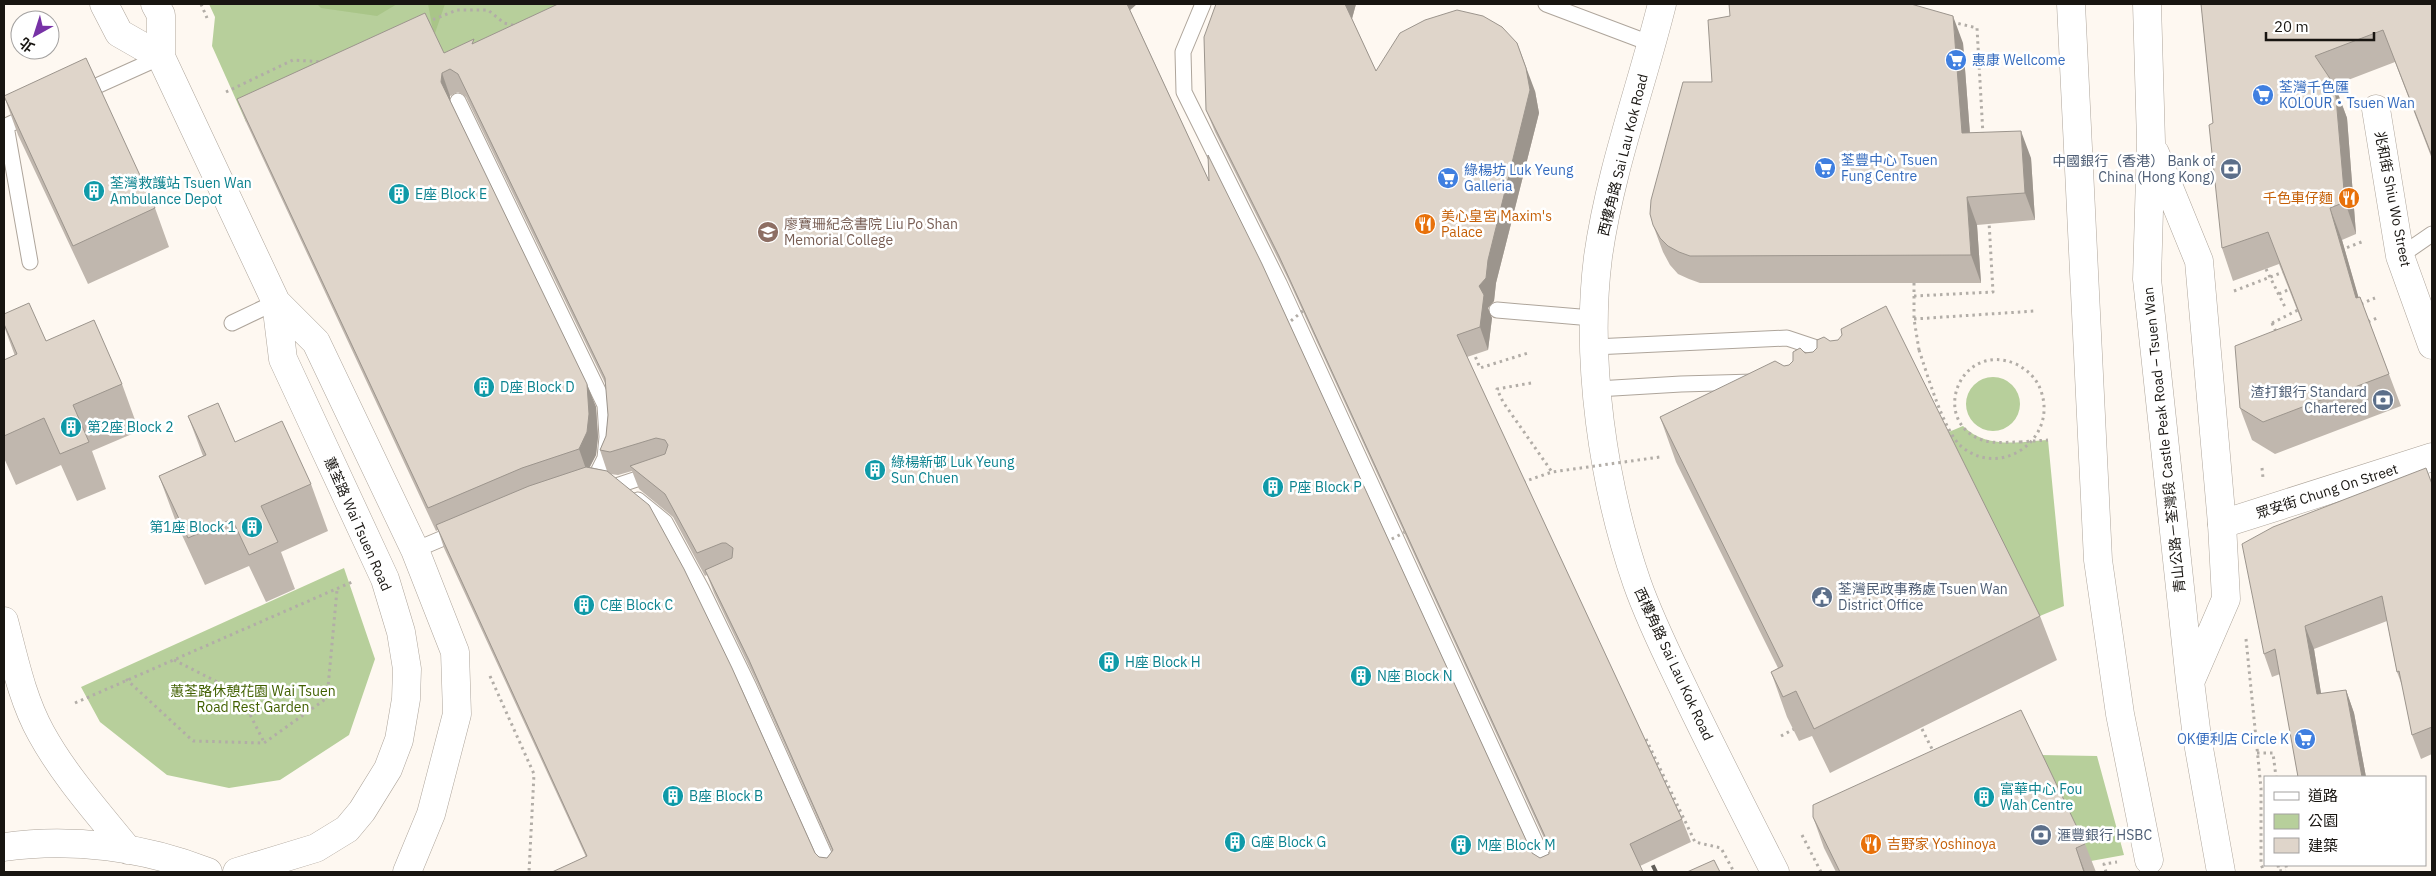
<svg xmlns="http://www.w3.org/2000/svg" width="2436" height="876" font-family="'IBM Plex Sans','Noto Sans TC',sans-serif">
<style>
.green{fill:#b7cf9b}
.forest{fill:#a9c588}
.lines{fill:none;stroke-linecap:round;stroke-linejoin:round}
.lane-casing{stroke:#aea59b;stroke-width:17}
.street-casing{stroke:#aea59b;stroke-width:29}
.secondary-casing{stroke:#aea59b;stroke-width:29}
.primary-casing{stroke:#aea59b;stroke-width:29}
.path{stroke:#b2ada7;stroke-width:3;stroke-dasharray:2.5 4;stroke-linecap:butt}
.lane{stroke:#fff;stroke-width:15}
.street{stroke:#fff;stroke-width:28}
.secondary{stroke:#fff;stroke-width:28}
.primary{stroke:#fff;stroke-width:28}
.rail{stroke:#615d58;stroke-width:4;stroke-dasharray:9 9;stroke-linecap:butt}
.path-bridge{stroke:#b2ada7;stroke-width:3;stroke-dasharray:2.5 4;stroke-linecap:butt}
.wall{fill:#c0b7ae;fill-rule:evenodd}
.shaded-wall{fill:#9c958d}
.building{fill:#dfd5ca;stroke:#9c958d}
.labels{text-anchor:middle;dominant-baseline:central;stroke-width:5;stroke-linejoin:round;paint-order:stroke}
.shop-label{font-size:14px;fill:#366cbe;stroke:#fff;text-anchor:start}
.street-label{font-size:14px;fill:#181511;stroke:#fff}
.service-label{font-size:14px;fill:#4e5e75;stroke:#fff;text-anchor:end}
.culture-label{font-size:14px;fill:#0d838f;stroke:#fff;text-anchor:start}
.food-label{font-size:14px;fill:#c56008;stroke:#fff;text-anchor:start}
.education-label{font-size:14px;fill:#785e54;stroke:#fff;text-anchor:start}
.park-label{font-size:14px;fill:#416000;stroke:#fff}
</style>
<rect width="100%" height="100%" fill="#fef8f1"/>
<path class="green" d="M209,4H616L246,122L212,46L215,17Z
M1966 404a27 27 0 1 1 54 0a27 27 0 1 1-54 0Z
M1963,426C1986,449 2018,442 2048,440L2064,606L2035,618L1944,434Z
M344,568L375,659L349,735L280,780L229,788L167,775L100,722L81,687Z
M2040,755L2097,756L2124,855L2091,861Z"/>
<path class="forest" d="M317,4H397L377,16L321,8Z
M428,4H445L434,36Z"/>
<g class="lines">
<g class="lane-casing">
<path id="lane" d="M1203,4L1183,52L1184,92L1279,283L1549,872
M1546,4L1652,44
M81,93L161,57
M458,101L605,405L607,437L605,458L594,480
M2400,256L2432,234
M30,262L6,126L32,114
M1497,310L1592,318
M232,323L276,302
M1594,347L1787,338L1817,348L1834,360
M1597,389L1681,384L1754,382
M619,485L655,473
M638,500L665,522L701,588L749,687L832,872
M415,550L460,531"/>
</g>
<g class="street-casing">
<path id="street" d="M2376,109L2400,256L2432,345"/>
</g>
<g class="secondary-casing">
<path id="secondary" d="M104,4L119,33L161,57
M155,4L161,15V57L276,302L283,359L385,579L401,632L407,669L406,699L399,740L388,769L362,811L347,829L316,848L237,872
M1662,4C1641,88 1610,171 1598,257C1585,360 1603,485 1637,583C1651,623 1671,662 1689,700C1717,758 1746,815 1775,872
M276,302L316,342L415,550L455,652L457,714L431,814L407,872
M2222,524L2432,457"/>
</g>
<g class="primary-casing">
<path id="primary" d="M2071,4L2098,560L2120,714L2149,860
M2147,4L2151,142L2147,279L2190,681L2197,737L2221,872
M2155,153L2199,261L2222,524L2226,599L2191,680
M4,621C14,658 22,699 41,733C64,775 98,813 128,850
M4,847C72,837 144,847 208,872"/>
</g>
<path class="path" d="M201,4L207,18
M427,22L457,10H488L504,23L516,26
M1952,22L1977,28L1983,135
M226,92L293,60L323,62
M2341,250L2364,241
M1914,283V319L1919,350
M2234,291L2286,271
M1914,296L1993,292L1989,222
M2361,304L2375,298
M1914,319L2035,311
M2368,322L2379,317
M2272,323L2277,334
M1473,351L1480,368L1528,353
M1531,383L1497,389L1503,402L1552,472
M2020,442L2048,440
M2262,468L2263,478
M2246,639L2261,788V864L2264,872
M174,660L239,693L264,742
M490,676L534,774L529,872
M126,679L193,741L264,743L327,698L337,590
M75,703L352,582
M1922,729L1934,753
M1781,736L1796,728
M1646,739L1695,842L1721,848L1734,872
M2257,753H2273L2276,777
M1802,835L1821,872
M2278,865L2279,871L2286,870
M2286,865L2287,872
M2106,872L2104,864L2117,862"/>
<use href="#lane" class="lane"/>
<use href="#street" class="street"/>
<use href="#secondary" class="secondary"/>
<use href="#primary" class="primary"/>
<path class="rail" d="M1645,849L1656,872"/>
<path class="path-bridge" d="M2266,269L2286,309
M2279,294L2292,288
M2272,323L2300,309
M1286,325L1304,310
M1919,350C1927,373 1944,433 1962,447C2001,479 2058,439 2041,391C2037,379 2028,370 2016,364C1960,340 1929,421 1982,440C1994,444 2008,442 2020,442
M1523,482L1552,472L1660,457
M1386,542L1407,531"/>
</g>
<path class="wall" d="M1216,4H1356L1352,19L1376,71L1535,91L1539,113L1496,283L1494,301L1488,308L1492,318L1488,350L1467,357L1682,819L1691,842L1640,866L586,857L444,548L438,530L436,531L246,122L237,99L444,53L476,42L1130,10L1209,181L1532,853L1540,858L1549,854V849L1288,279L1215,132L1206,110ZM458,92L466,97L606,385L608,415L606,436L600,450L607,471L590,467L596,455L598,437L596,407L450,100V96ZM632,471L639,489L673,517L705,576L707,575L714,593L757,683L832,851L827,858L819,857L815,853L610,474L618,475Z
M2201,4H2432V159L2395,62L2335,85L2347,118L2356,234L2342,240L2358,297H2360L2401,406L2275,454L2252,440L2240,408L2301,320L2279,264L2233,281L2222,248L2213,123Z
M1730,16L1963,43L1970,133L2031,158L2035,220L1977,225L1981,283H1700L1689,279L1678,274L1670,265L1663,252L1653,225L1712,82Z
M4,96L155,208L169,247L88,284L18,135Z
M4,314L46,341L122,384L139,431L92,451L106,489L77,501L61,465L16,485L4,458V360L15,356L4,326Z
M1813,352L2040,616L2057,660L1830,773L1812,736L1799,741L1787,717L1771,672L1778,668L1676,462L1660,417L1784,366L1789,365L1805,353Z
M188,416L311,484L328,531L281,552L295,589L266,602L249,566L205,585L176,522L159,476L203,456Z
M2432,484V754L2421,759L2412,735L2403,688L2397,672L2387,621L2314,649L2321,694L2346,690L2354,713L2366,777H2298L2280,674L2272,677L2264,654Z
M1813,817L2085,844L2096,872H1836L1824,848Z"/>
<path class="shaded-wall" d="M1125,4H1137L1128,12Z
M1345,4H1356L1351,22Z
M1953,16L1963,43L1972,161L1962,133Z
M1517,43L1535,91L1539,113L1496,283L1494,301L1488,308L1492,318L1488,350L1480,327L1479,286Z
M442,73L450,96V105L441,82Z
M2335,86L2347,118L2356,234L2345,202Z
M2021,131L2031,158L2035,220L2025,193Z
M1967,197L1977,225L1981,283L1971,255Z
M2330,208L2342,240L2368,330L2356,298Z
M587,384L596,407L598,437L596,455L587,472L579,449Z
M2305,626L2314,649L2325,718L2317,694Z
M2346,690L2354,713L2366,777H2362Z
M2076,848L2085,872H2084Z"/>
<path class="building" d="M558,4H1127L1209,181L1208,155L1262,264L1532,853L1540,858L1549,854V845L1279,256L1206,110L1204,37L1216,4H1345L1376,71L1400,33L1425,20L1457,10L1483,16L1502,27L1517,43L1526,68L1530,90L1488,260L1486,278L1479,286L1484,295L1480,327L1457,335L1682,819L1630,844L1643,872H552L587,856L436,525L529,486L586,467L607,471L649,505L684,569L732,668L815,853L819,857L827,858L833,850L749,660L705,570L732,558L733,548L726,543H722L697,553L665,494L630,466L665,454L668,445L665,440L656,438L610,452L600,450L606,436L608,415L605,378L458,74L450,69L442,73L441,82L587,384L589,414L587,432L579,449L522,468L428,508L237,99L425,13L444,53L474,39L472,44Z
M1729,4H1911L1953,16L1962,133L2021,131L2025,193L1967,197L1971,255L1690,256L1679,252L1668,246L1660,238L1653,225L1650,214L1651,200L1683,82H1712L1708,20L1730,16Z
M2201,4H2432V156L2383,30L2315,56L2335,86L2345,202L2330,208L2356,298L2360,297L2389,374L2263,422L2240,408L2235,346L2302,320L2268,232L2222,248L2209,125L2213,123Z
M86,58L155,208L73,246L4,96Z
M29,303L46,341L94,320L122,384L73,405L89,442L60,454L44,418L4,436V360L17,354L4,324V314Z
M1886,306L2040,616L1814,729L1796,691L1783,697L1771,672L1783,666L1660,417L1775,361L1784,366L1789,365L1793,361V352L1800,348L1805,353L1813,352L1817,348V340L1824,337L1830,341L1838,340L1842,335L1841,329Z
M218,403L235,442L282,421L311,484L261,506L278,542L249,555L232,519L188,538L159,476L206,455L188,416Z
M2426,468L2432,484V727L2412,735L2399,671L2397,672L2382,596L2305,626L2317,694L2346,690L2362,777H2298L2275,649L2264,654L2242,544L2273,527Z
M2021,710L2085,844L2076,848L2084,872H1840L1813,817V805Z
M1714,860L1720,872H1687Z"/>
<defs>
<g id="supermarket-disc" transform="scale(1.125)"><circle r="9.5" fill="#3f7fe0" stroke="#fff"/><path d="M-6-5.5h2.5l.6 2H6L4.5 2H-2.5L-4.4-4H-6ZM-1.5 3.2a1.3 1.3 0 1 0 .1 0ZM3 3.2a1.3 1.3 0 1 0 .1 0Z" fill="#fff"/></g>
<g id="bank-disc" transform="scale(1.125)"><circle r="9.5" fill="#5c6f8a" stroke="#fff"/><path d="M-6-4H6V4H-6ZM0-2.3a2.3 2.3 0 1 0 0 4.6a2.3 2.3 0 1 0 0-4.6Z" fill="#fff"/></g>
<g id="building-disc" transform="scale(1.125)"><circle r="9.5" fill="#0f9aa8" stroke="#fff"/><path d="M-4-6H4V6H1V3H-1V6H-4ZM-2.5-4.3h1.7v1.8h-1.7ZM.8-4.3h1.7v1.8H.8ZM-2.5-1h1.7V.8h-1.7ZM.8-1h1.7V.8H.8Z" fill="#fff"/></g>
<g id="restaurant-disc" transform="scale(1.125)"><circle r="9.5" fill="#e8710a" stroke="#fff"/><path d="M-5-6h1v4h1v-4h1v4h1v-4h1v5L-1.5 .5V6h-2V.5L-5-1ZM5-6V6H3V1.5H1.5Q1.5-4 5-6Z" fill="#fff"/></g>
<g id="school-disc" transform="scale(1.125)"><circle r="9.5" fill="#8d6e63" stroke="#fff"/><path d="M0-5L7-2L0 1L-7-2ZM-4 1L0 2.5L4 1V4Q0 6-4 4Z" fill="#fff"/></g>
<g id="civic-disc" transform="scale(1.125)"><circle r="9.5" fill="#5c6f8a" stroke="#fff"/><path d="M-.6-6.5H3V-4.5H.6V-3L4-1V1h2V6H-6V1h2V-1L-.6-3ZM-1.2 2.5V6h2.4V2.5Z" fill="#fff"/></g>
</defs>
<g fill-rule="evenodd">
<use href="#supermarket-disc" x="1956" y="60"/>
<use href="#supermarket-disc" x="2263" y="95"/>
<use href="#supermarket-disc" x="1825" y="168"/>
<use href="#bank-disc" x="2231" y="169"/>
<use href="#supermarket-disc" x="1448" y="178"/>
<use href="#building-disc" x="94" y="191"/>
<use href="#building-disc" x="399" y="194"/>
<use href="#restaurant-disc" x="2349" y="198"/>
<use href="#restaurant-disc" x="1425" y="224"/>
<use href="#school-disc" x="768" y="232"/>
<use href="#building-disc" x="484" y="387"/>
<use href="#bank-disc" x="2383" y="400"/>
<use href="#building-disc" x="71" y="427"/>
<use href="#building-disc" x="875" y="470"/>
<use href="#building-disc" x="1273" y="487"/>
<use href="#building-disc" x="252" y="527"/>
<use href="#civic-disc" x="1822" y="597"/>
<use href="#building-disc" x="584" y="605"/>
<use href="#building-disc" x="1109" y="662"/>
<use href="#building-disc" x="1361" y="676"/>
<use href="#supermarket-disc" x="2305" y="739"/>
<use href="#building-disc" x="673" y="796"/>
<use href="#building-disc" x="1984" y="797"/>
<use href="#bank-disc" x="2041" y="835"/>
<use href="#building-disc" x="1235" y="842"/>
<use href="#restaurant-disc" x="1871" y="844"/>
<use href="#building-disc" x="1461" y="845"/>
</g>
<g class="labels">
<g class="shop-label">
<text x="1972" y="60">惠康 Wellcome</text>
<text x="2279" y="87">荃灣千色匯<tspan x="2279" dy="16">KOLOUR‧Tsuen Wan</tspan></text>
<text x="1841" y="160">荃豐中心 Tsuen<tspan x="1841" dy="16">Fung Centre</tspan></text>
<text x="1464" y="170">綠楊坊 Luk Yeung<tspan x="1464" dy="16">Galleria</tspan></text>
<text x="2289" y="739" text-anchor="end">OK便利店 Circle K</text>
</g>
<g class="street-label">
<text transform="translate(1623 155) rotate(-76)">西樓角路 Sai Lau Kok Road</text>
<text transform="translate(2393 199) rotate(79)">兆和街 Shiu Wo Street</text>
<text transform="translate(2164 440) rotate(-96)">青山公路－荃灣段 Castle Peak Road – Tsuen Wan</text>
<text transform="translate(2327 491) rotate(-18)">眾安街 Chung On Street</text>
<text transform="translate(358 524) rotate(66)">蕙荃路 Wai Tsuen Road</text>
<text transform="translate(1674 664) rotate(65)">西樓角路 Sai Lau Kok Road</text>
</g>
<g class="service-label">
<text x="2215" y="161">中國銀行（香港） Bank of<tspan x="2215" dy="16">China (Hong Kong)</tspan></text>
<text x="2367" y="392">渣打銀行 Standard<tspan x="2367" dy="16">Chartered</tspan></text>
<text x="1838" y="589" text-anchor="start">荃灣民政事務處 Tsuen Wan<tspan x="1838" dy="16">District Office</tspan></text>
<text x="2057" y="835" text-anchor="start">滙豐銀行 HSBC</text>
</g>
<g class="culture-label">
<text x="110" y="183">荃灣救護站 Tsuen Wan<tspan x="110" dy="16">Ambulance Depot</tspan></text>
<text x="415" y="194">E座 Block E</text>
<text x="500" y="387">D座 Block D</text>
<text x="87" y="427">第2座 Block 2</text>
<text x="891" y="462">綠楊新邨 Luk Yeung<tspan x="891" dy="16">Sun Chuen</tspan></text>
<text x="1289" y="487">P座 Block P</text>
<text x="236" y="527" text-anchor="end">第1座 Block 1</text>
<text x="600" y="605">C座 Block C</text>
<text x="1125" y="662">H座 Block H</text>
<text x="1377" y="676">N座 Block N</text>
<text x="2000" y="789">富華中心 Fou<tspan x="2000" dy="16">Wah Centre</tspan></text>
<text x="689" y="796">B座 Block B</text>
<text x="1251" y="842">G座 Block G</text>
<text x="1477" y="845">M座 Block M</text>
</g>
<g class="food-label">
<text x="2333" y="198" text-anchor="end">千色車仔麵</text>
<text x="1441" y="216">美心皇宮 Maxim's<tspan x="1441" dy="16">Palace</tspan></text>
<text x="1887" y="844">吉野家 Yoshinoya</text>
</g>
<g class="education-label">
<text x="784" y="224">廖寶珊紀念書院 Liu Po Shan<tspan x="784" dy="16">Memorial College</tspan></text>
</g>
<g class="park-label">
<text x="253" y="691">蕙荃路休憩花園 Wai Tsuen<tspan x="253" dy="16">Road Rest Garden</tspan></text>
</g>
</g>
<rect width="2436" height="876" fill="none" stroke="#181511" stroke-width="10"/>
<rect x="2264" y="776" width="162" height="90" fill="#ffffff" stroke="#a3a1a0"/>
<rect x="2274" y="792" width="25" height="8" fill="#ffffff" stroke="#a3a1a0"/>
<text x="2308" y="801" font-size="15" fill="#181511">道路</text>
<rect x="2274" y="814" width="25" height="15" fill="#b7cf9b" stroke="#a3a1a0"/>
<text x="2308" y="826" font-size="15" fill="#181511">公園</text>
<rect x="2274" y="838" width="25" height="15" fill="#dfd5ca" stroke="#a3a1a0"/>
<text x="2308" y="851" font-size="15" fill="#181511">建築</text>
<g transform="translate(35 35) rotate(219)"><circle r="24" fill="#ffffff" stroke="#a3a1a0"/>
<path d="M0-4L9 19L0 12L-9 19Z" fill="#7732a6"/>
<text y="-8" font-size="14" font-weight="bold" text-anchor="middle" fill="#181511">北</text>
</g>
<path d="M2266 32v8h108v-8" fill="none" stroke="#181511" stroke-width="2.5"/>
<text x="2274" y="32" font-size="15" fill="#181511" stroke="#ffffff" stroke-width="4" paint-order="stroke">20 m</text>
</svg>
